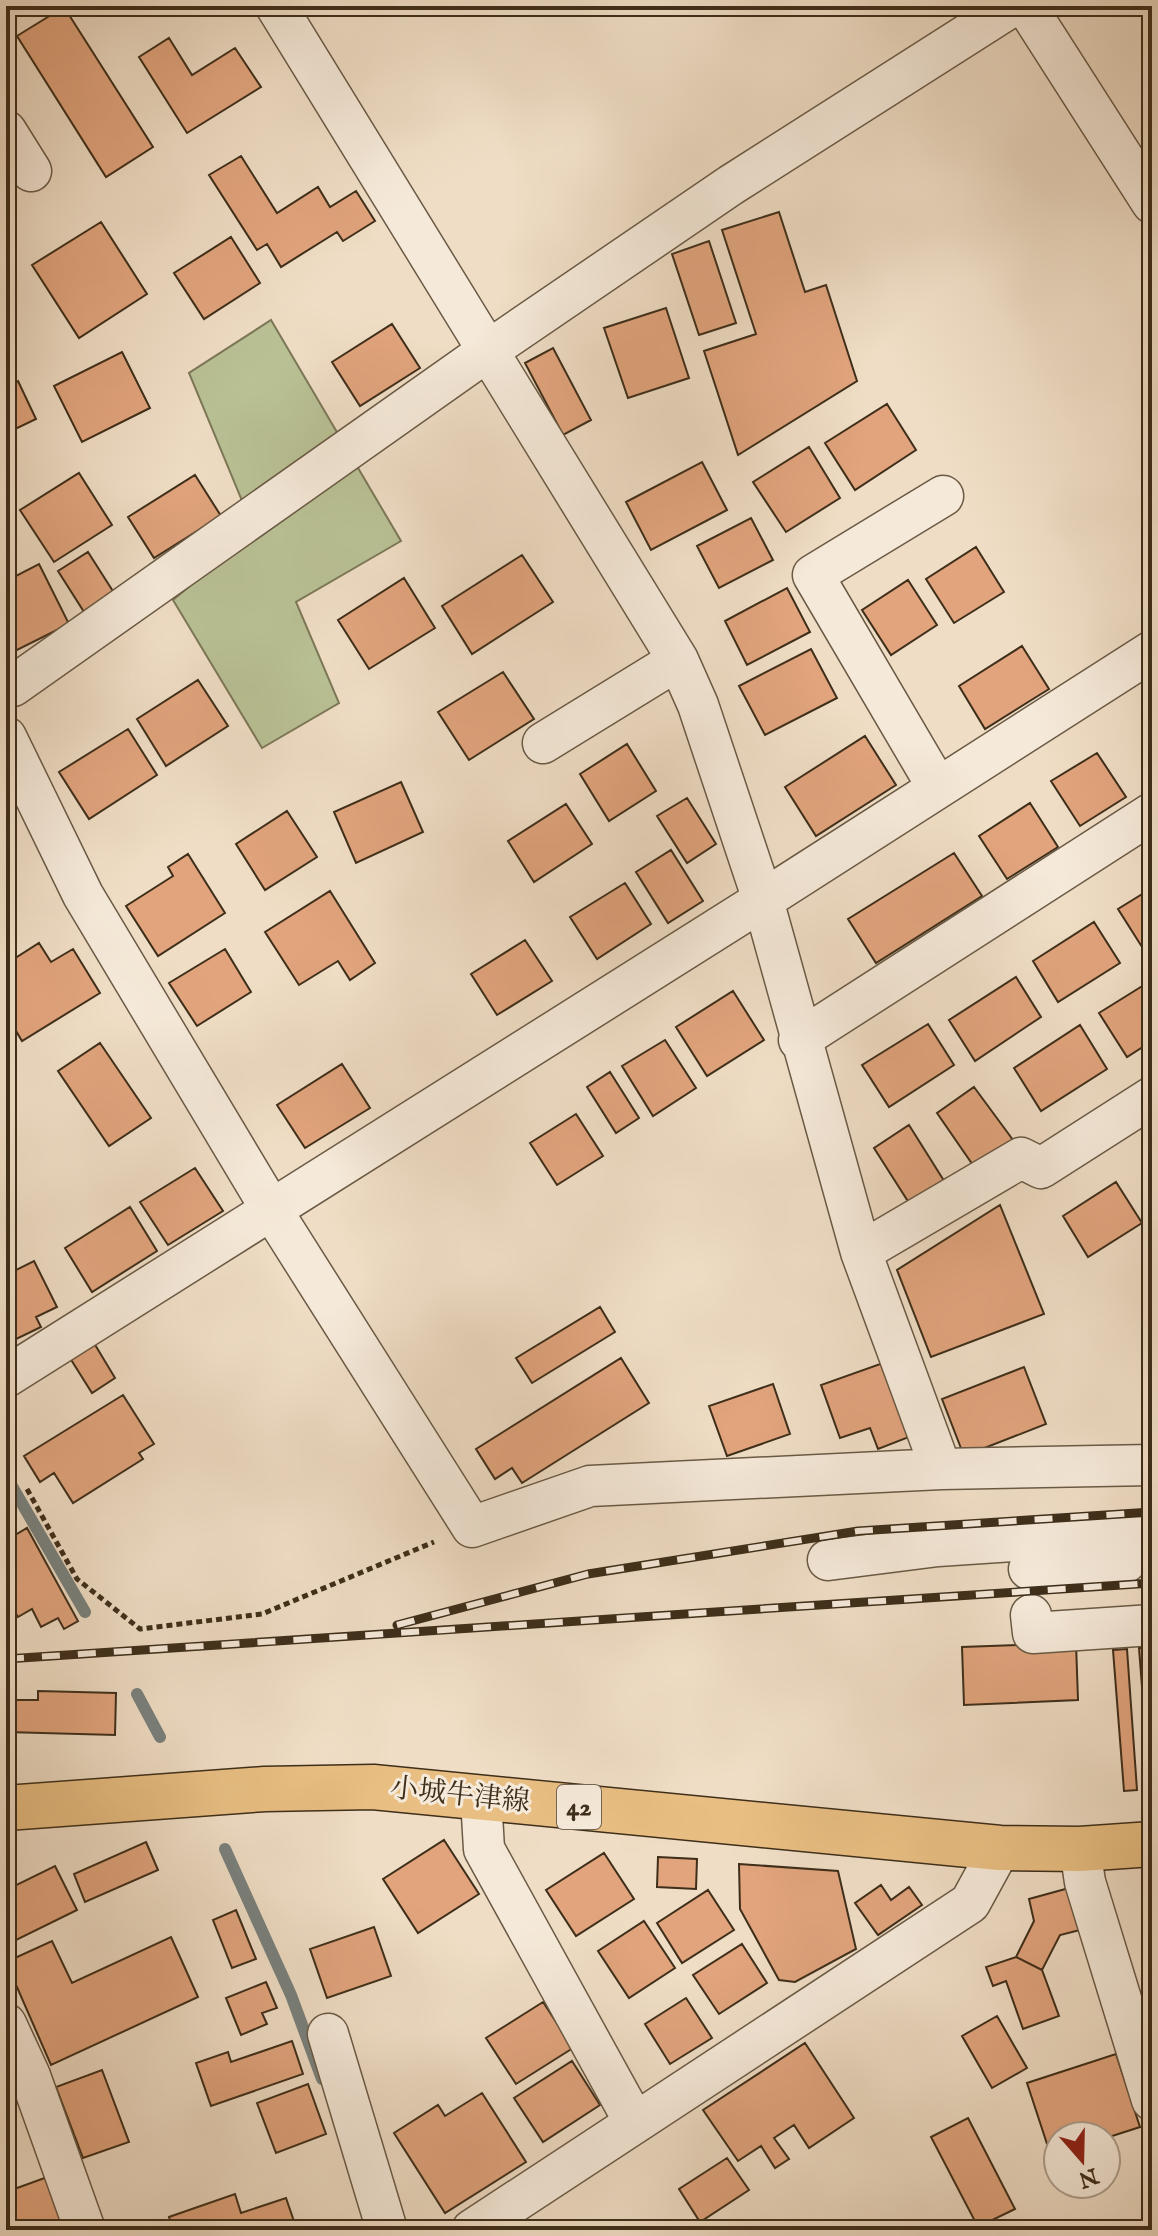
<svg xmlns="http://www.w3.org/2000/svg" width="1158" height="2236" font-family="'IM FELL English','Noto Serif JP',serif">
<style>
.green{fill:#b9c195;stroke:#7c7858;stroke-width:2}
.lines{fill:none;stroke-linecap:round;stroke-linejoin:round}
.stream{stroke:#79817e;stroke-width:12}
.building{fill:#e1a47d;stroke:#3e2e1a;stroke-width:2}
.street-casing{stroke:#6a5a45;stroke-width:43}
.primary-casing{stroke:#3e2e1a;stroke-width:47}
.path{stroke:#3e2e1a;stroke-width:5;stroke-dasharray:6 4;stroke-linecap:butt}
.street{stroke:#f5e9d9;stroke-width:40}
.primary{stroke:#e8be82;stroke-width:44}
.rail-casing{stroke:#3e2e1a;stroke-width:9}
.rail{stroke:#f5e9d9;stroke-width:6;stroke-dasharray:18;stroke-linecap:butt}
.labels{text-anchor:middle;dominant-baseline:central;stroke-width:6;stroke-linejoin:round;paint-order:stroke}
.shield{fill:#f5e9d9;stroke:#756653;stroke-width:2}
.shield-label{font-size:26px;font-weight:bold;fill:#3e2e1a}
.street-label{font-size:28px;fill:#3e2e1a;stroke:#f5e9d9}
</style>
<rect width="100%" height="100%" fill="#efddc5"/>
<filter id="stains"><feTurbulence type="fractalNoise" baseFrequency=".0025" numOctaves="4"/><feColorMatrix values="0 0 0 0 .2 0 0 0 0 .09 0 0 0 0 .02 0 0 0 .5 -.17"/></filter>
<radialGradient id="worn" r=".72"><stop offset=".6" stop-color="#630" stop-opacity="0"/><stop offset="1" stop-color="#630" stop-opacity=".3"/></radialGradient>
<path class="green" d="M271,320L401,541L296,602L339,703L262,748L173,600L255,532L189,373Z"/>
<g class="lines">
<path class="stream" d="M6,1476L85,1612
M137,1694L160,1737
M225,1849L291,1995L322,2079"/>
</g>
<path class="building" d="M64,7L153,147L106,177L17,36Z
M169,38L192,75L235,48L261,87L187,133L139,57Z
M1152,124V146L1142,130Z
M241,156L277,213L318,187L330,207L356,191L375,221L343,241L337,232L281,267L267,244L257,250L209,175Z
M779,212L805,292L826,285L857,381L738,455L704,351L756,334L722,230Z
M101,222L147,294L79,338L32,265Z
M231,237L260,283L204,319L174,273Z
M709,241L736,323L699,335L672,254Z
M666,308L689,378L628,398L604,328Z
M392,324L420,368L360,406L332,362Z
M553,348L591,420L563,435L525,363Z
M122,352L150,408L82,442L54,386Z
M18,381L36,419L9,432L6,387Z
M887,404L916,450L855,490L825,443Z
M809,447L840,498L786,532L753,482Z
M702,462L727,510L651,550L626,502Z
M79,473L112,525L54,562L20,510Z
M195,475L221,516L154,558L128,517Z
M751,518L773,560L719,588L697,546Z
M976,547L1004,592L954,623L926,579Z
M88,552L116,596L86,615L58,571Z
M522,555L553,602L472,654L442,606Z
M39,564L69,624L9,654L6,581Z
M404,578L435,628L369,669L338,620Z
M908,580L937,625L891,655L862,610Z
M787,588L810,632L747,665L725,621Z
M1022,646L1049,689L985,729L959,686Z
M811,649L837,698L765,735L739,686Z
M503,672L534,719L469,760L438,712Z
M198,680L228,726L166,766L137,719Z
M128,729L157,775L89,819L59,772Z
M865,736L896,785L816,836L785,787Z
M627,744L656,791L609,821L580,774Z
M1097,753L1126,797L1080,826L1051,781Z
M401,782L423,832L356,863L334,812Z
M687,798L716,844L687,863L657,816Z
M1030,803L1058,847L1007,879L979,836Z
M566,804L592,844L534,882L508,841Z
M287,811L317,857L265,890L236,844Z
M671,850L703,901L668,923L636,872Z
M954,853L982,896L876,963L848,919Z
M188,854L225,913L158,956L126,906L173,876L168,867Z
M625,883L651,924L597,959L570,917Z
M1152,888V941L1142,947L1118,909Z
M330,891L375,963L350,980L338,961L299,985L265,932Z
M1094,922L1120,963L1058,1002L1033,961Z
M525,940L552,981L497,1015L471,974Z
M39,943L51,962L73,949L100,993L22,1041L6,1014V964Z
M225,949L251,992L197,1026L169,983Z
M1016,977L1041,1017L975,1061L949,1020Z
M1152,980V1041L1127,1057L1099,1013Z
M733,991L764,1040L707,1076L676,1027Z
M928,1024L954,1065L889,1107L862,1065Z
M1080,1025L1107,1069L1041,1111L1014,1068Z
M665,1040L696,1088L653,1116L622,1066Z
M100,1043L151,1118L109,1146L58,1071Z
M342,1064L370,1108L305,1148L277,1105Z
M610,1072L639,1118L616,1133L587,1087Z
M974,1087L1013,1140L975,1168L937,1113Z
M576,1114L603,1156L557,1185L530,1143Z
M909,1125L946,1184L911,1206L874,1148Z
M195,1168L223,1211L168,1245L140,1202Z
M1116,1182L1142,1223L1088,1257L1063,1216Z
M1000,1205L1044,1314L931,1357L897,1270Z
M130,1207L157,1251L92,1292L65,1248Z
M34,1261L57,1307L36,1317L41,1327L6,1344V1275Z
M600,1307L615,1332L532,1383L516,1358Z
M94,1343L115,1378L92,1393L70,1358Z
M621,1358L649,1403L522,1483L512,1468L495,1479L476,1449Z
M883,1363L909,1437L878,1449L870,1428L840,1438L821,1385Z
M1024,1367L1046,1424L964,1456L942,1399Z
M773,1384L790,1434L727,1456L709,1406Z
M123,1395L154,1444L139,1453L143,1459L73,1503L54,1473L40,1482L24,1456Z
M9,1523L15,1535L27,1528L78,1621L64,1629L58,1618L41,1627L32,1609L18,1617L13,1609L6,1612Z
M1076,1643L1078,1700L964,1705L962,1647Z
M1139,1648H1152V1725L1145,1726Z
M1127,1649L1137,1790L1124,1791L1113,1650Z
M38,1691L116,1693L115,1735L6,1732V1700H38Z
M1152,1735V1789H1150L1146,1736Z
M444,1840L479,1894L418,1933L383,1879Z
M146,1842L158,1870L85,1902L74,1874Z
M604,1853L634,1899L576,1936L546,1890Z
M658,1857L697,1859L696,1889L657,1887Z
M739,1864L838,1871L856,1949L795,1982L779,1980L740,1909Z
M55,1866L77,1910L6,1945V1890Z
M881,1885L891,1900L909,1887L922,1905L878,1935L855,1903Z
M1069,1888L1080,1930L1060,1935L1042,1970L1016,1957L1034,1921L1029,1899Z
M708,1890L734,1930L682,1963L657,1923Z
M236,1910L256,1959L232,1968L213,1920Z
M644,1921L675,1968L629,1998L598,1951Z
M374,1927L391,1976L327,1998L310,1949Z
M171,1937L198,1997L51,2065L6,1962L52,1941L72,1983Z
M742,1944L767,1983L719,2014L693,1975Z
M1016,1957L1042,1970L1059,2016L1023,2029L1006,1981L993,1986L986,1967Z
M266,1982L277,2008L262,2013L267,2024L241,2035L226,1998Z
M686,1998L712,2038L670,2064L645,2024Z
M543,2002L573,2048L516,2084L486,2038Z
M997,2016L1027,2068L992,2088L962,2036Z
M292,2041L303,2074L211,2106L196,2063L228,2052L231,2062Z
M805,2043L854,2118L809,2148L794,2125L774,2138L789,2159L775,2168L761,2146L738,2161L703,2110Z
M1116,2054L1140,2127L1106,2138L1058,2136V2154L1051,2156L1027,2083Z
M572,2061L600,2105L543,2142L514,2098Z
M102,2070L129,2142L83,2158L56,2087Z
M308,2084L326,2134L276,2153L257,2103Z
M482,2093L526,2162L445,2213L394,2133L438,2105L445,2116Z
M968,2118L1015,2209L978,2227L931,2137Z
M727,2158L749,2190L700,2222L679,2189Z
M50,2176L66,2219L37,2230H6V2192Z
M235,2194L241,2213L286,2198L297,2230H173L169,2217Z"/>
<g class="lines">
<g class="street-casing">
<path id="street" d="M276,6L678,660L698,705L763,900L861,1252L941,1469
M1026,6L1152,203
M6,131L31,171
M13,686L489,350L731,185L1012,6
M6,737L83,895L271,1209L472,1527L590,1486L941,1469L1152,1465
M543,743L678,660
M938,788L813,575L943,496
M799,1040L1152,813
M861,1252L1021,1158L1041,1168L1152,1097
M6,1377L763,900L1152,651
M828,1560L938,1546L1152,1532
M1029,1569L1126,1562L1125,1550L1084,1553
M1031,1615L1033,1633L1152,1625
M481,1798L484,1849L635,2123
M1080,1849L1085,1882L1152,2100
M6,2024L30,2076L85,2230
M328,2034L387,2230
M472,2230L970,1903L1000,1848"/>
</g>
<g class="primary-casing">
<path id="primary" d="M6,1808L265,1789L373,1787L1000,1848L1080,1849L1152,1844"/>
</g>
<path class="path" d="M27,1489L77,1579L140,1629L262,1614L434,1542"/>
<use href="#street" class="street"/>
<use href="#primary" class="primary"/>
<g class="rail-casing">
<path id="rail" d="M397,1625L588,1574L858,1531L1152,1512
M6,1659L1152,1583"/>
</g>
<use href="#rail" class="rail"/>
</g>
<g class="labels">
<rect class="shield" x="557" y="1785" width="44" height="44" rx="6"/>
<g class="shield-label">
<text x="579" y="1807">42</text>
</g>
<g class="street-label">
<text transform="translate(460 1796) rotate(6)">小城牛津線</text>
</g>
</g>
<rect width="1158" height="2236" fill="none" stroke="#efddc5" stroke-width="32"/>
<rect x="8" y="8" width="1142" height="2220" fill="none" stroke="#3e2e1a" stroke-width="4"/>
<rect x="16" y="16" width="1126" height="2204" fill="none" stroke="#3e2e1a" stroke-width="2"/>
<g transform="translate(1082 2160) rotate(160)"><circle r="38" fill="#f5e9d9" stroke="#ac9e8d" stroke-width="2"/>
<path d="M0-6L14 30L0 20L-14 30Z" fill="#8f2418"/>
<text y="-12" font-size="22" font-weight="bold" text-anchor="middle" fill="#3e2e1a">N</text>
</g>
<rect width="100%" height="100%" filter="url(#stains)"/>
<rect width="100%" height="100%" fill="url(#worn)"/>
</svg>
